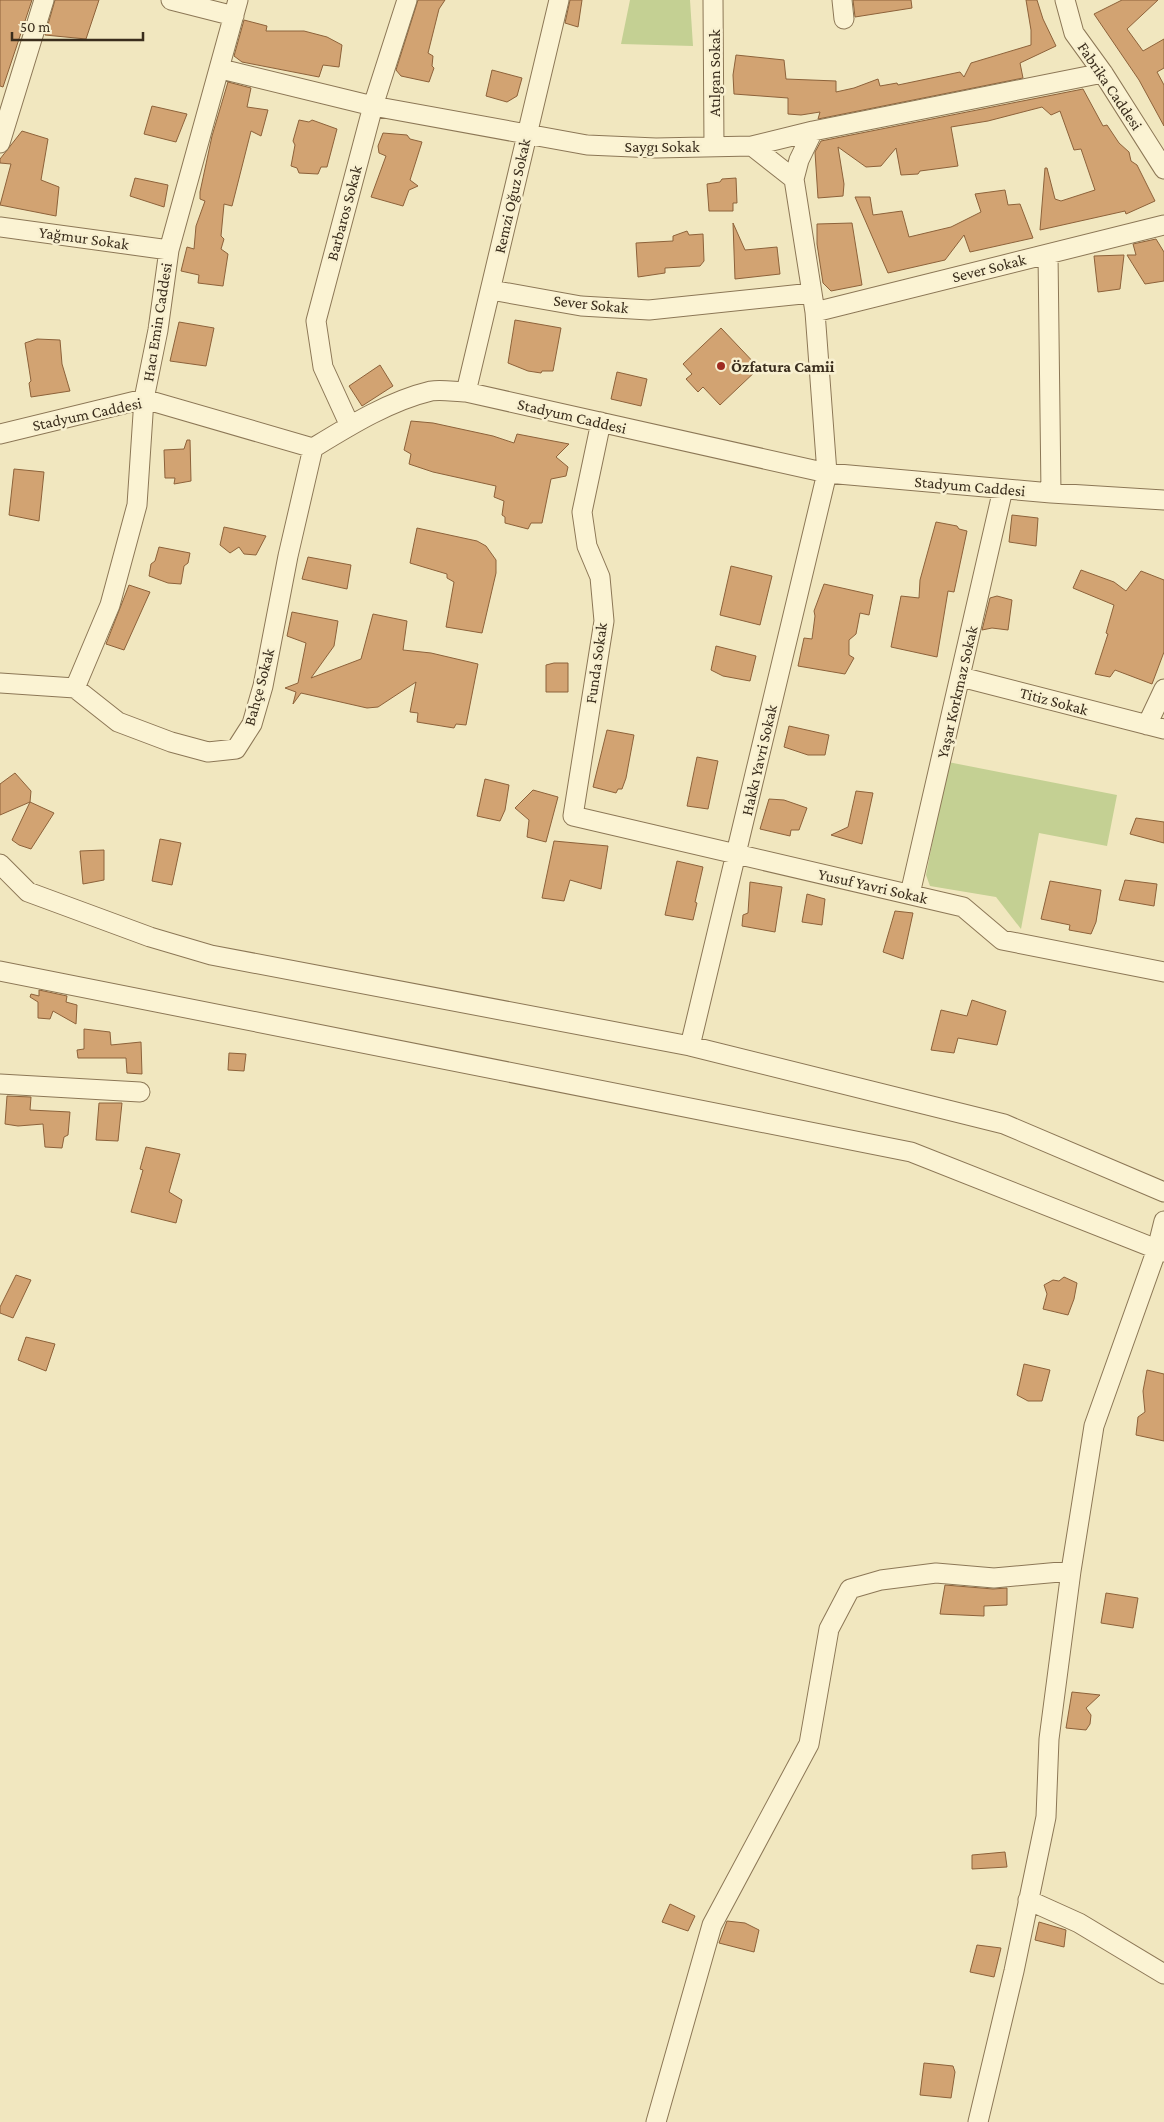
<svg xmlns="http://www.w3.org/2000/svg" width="1164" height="2122" font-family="'Crimson Pro',serif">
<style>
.green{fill:#c4d093}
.building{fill:#d2a372;stroke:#8d623a}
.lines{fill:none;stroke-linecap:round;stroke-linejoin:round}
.minor-casing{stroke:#8c7756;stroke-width:21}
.minor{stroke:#fbf3d3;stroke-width:19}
.poi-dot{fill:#9f2b21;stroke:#f8f0d0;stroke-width:2}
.labels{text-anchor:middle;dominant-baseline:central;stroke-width:5;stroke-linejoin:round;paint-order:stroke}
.street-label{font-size:16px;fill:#3a2d1c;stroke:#f8f0d0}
.poi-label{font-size:16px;font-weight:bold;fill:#3a2d1c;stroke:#f8f0d0;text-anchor:start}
</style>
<rect width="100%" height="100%" fill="#f1e7bf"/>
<path class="green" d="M630,0H690L693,46L621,44Z
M948,762L1117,795L1107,846L1039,833L1021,929L996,897L930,886L926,875Z"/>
<path class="building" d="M0,0H32L3,87L0,86Z
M55,0H99L86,39L45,35Z
M418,0H445L439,9L428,53L433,56L432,66L434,68L429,82L401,76L396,70Z
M570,0H582L578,27L565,23Z
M853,0H911L912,8L855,17Z
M1026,0H1037L1043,19L1056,46L1020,63L1023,78L818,119L820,112L801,115L788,114V98L734,94L733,75L736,55L784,60L786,79L836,81V92L854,88L878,79L880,86L897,83L898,85L960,72L964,77L971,63L1031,45V30Z
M1122,0H1158L1127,29L1143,51L1164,39V68L1157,72L1164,85V126L1139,80L1094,14Z
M244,20L267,26L266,31H304L327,37L342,45L339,67L323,65L319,77L242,62L234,56Z
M492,70L522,78L517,96L507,102L486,96Z
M228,82L251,88L247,107L268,110L261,136L251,131L232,206L224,204L221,236L224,239L221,249L228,254L223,286L198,283L199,275L181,271L187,247L194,249L196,226L205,201L200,199V192L212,136Z
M1083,89L1103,126L1107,125L1119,143L1129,152L1131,161L1137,165L1155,201L1126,214L1125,211L1040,230L1045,168H1047L1055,199L1061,201L1095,190L1081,149L1074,150L1060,111L1051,115L1042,107L988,121L951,127L958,166L920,171L918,174L901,175L896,148L881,166L866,167L838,147L844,184L843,196L818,198L815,152L821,141Z
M152,106L187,114L176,142L144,134Z
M299,120L309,122L312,120L337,129L327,167H321L318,174L299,173L297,168L291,166L295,145L293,141Z
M22,131L48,139L41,180L59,187L56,216L0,205L11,164L0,163V159Z
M383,133L407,135L410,139L422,142L410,180L418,186L409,190L403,206L371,197L386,156L379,153L378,146Z
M135,178L168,185L164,207L130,196Z
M736,178L737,203H733V211H709L707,184L720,182L722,179Z
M1005,190L1008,205L1020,204L1033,238L970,252L964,235L945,260L888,273L855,197H870L873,215L902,211L909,237L951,227L981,212L975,194Z
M733,223L745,250L777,247L780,274L735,279Z
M852,223L862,285L831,291L823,283L817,244V224Z
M687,231L689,235L703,234L704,261L700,266L665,268V273L638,277L636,243L673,241V236Z
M1156,239L1164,252V281L1145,284L1127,255H1136L1133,244Z
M1124,255L1120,289L1098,292L1094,256Z
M515,320L561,328L553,371H542L541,373L528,371L508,363Z
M179,322L214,328L206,366L170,361Z
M721,328L759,368L720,405L703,387L698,392L686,379L692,374L683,364Z
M37,339L60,340L62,364L70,391L31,397L29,383L31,381L25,343Z
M380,365L393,386L362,406L349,386Z
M617,372L647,379L641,406L611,399Z
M411,421L433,423L493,436L514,443L517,434L569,444L556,457L568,467L566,476L551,479L542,523H531L528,529L505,523V517L502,515L504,501L494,497L496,486L433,472L409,464L411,454L404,450Z
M187,440H190L191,481L174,484L175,478H165L164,450L184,449Z
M14,469L44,472L39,521L9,515Z
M1012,515L1038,518L1036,546L1009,542Z
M936,522L957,526L959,529L967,531L954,592L948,591L937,657L891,647L901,596L919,598L920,580Z
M224,527L266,536L256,555L244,554L239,547L230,553L220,545Z
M417,528L477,541L486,546L496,560V573L482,633L446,627L454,582L447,578V574L410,563Z
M159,547L190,553L188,563L184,566L181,584L168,583L149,576L151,564L155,561Z
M308,557L351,565L347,589L302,579Z
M731,566L772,576L760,625L720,615Z
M1081,570L1114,582L1126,591L1141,571L1164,580V652L1152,684L1115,670L1110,677L1095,674L1108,634L1106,633L1114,605L1073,588Z
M824,584L873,595L869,615L860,613L856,634L849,640V655L854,658L845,674L798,666L804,638L812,639L815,616L814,611Z
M129,585L150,592L124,650L106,644Z
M997,596L1012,600L1008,630L992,628L982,630L990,598Z
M292,612L338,621L334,646L311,678L361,659L373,614L407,621L403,650L431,653L478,664L466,725L456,724L454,728L417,722L418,713L410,712L416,682L378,707L367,708L301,693L293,704L296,692L285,688L298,683L306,643L287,636Z
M716,646L756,656L750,681L723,676L711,670Z
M554,663H568V692H546V665Z
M789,726L829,735L825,755H808L784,747Z
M607,730L634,735L626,778L622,789H618L616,793L593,787Z
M697,757L718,761L708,809L687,806Z
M15,773L31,791L30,802L0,815V784Z
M485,779L509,785L505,810L500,821L477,816Z
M533,790L558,797L546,842L527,837L529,820L515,808Z
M856,791L873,793L862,844L831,835L848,827Z
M769,799L784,800L807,808L799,830H791L790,836L760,829Z
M30,802L54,813L31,849L19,845L12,840Z
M1136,818L1164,822V843L1130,834Z
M160,839L181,843L172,885L152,881Z
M554,841L608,846L601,889L570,880L564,901L542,898Z
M104,850V880L83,884L80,851Z
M677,861L703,867L695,902L697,903L693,920L665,915Z
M1125,880L1157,884L1154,906L1119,900Z
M1050,881L1101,890L1096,922L1091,934L1069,930L1070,925L1041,919Z
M750,882L782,887L775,932L742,926L743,915L748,913Z
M807,894L825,899L822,925L802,922Z
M895,911L913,913L903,959L883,952Z
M39,990L67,996L66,1002L77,1005L76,1024L53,1011L50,1019L38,1018V1002L30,997L31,994L39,996Z
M972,1000L1006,1011L997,1045L958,1038L954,1053L931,1050L941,1010L967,1016Z
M84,1029L110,1032L111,1045L141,1042L142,1074L127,1073L126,1058H78L77,1050L84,1049Z
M229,1053L246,1054L244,1071L228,1070Z
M7,1096L31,1097L30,1110L70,1112L68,1135L64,1137L62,1148L45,1147L43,1124L18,1126L5,1124Z
M99,1103H122L118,1141L96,1140Z
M146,1147L180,1154L169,1192L182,1200L176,1223L131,1212L143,1170L140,1169Z
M16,1275L31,1280L13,1318L0,1313V1307Z
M1064,1277L1077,1283L1074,1299L1068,1315L1043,1309L1047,1294L1044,1285L1053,1280L1059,1281Z
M26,1337L55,1344L46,1371L18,1360Z
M1024,1364L1050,1370L1042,1401H1028L1017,1395Z
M1147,1370L1164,1374V1441L1136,1435L1138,1417L1145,1412L1143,1391Z
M945,1585L993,1589L1007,1588V1605L984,1606V1616L940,1614Z
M1106,1593L1138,1598L1133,1628L1101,1623Z
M1072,1692L1100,1695L1086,1708L1091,1715L1090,1724L1086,1730L1066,1728Z
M1005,1852L1007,1867L972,1869V1855Z
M670,1904L695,1916L688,1931L662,1922Z
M727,1921L745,1923L759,1930L754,1952L719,1943Z
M1039,1922L1066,1930L1064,1947L1035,1940Z
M977,1945L1001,1948L994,1977L970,1972Z
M924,2063L953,2066L955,2072L951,2098L920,2095Z"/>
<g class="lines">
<g class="minor-casing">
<path id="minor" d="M171,0L234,16
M713,0L714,146
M842,0L844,19
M1065,0L1074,33L1103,73L1164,169
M221,69L373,106L587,145L656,148L752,146L813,131L1103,73
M0,143L44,0
M752,146L794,179
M0,227L169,250
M1048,254L1051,493
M491,290L581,306L649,310L812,293
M815,312L1164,225
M466,392L559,0
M601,422L582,512L587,546L600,577L604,621L573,816L963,907L1002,940L1164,972
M350,426L323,367L316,321L373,106L407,0
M0,434L144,399L313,448C349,426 389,401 431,391C442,389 456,392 466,392L827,473L1051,493L1164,500
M961,677L1164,729
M0,683L75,688L110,605L137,505L144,399L158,330L169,250L238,0
M75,688L118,722L171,742L208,752L236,749L252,724L263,686L288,556L313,448
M1147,725L1164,689
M0,864L28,892L150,937L211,955L690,1046L1004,1124L1164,1192
M910,894L1003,489
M0,971L911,1152L1164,1252
M690,1046L827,473L815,312L794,179L799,160L813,131
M0,1084L140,1092
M1028,1900L1079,1923L1164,1974
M656,2122L712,1925L809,1744L829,1629L850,1589L881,1580L936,1573L994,1578L1071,1571
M978,2122L1014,1971L1046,1817L1049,1739L1071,1571L1094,1426L1157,1249L1164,1221"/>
</g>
<use href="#minor" class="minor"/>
</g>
<circle class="poi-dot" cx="721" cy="366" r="5"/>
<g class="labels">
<g class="street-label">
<text transform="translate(714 73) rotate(-90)">Atılgan Sokak</text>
<text transform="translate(1110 86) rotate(56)">Fabrika Caddesi</text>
<text x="662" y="146">Saygı Sokak</text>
<text transform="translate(512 196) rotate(-77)">Remzi Oğuz Sokak</text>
<text transform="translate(344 213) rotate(-75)">Barbaros Sokak</text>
<text transform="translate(84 238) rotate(8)">Yağmur Sokak</text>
<text transform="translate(989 268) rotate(-14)">Sever Sokak</text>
<text transform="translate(591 304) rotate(6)">Sever Sokak</text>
<text transform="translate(157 322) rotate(-81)">Hacı Emin Caddesi</text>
<text transform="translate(87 414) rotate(-12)">Stadyum Caddesi</text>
<text transform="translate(572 416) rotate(13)">Stadyum Caddesi</text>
<text transform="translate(970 486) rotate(5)">Stadyum Caddesi</text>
<text transform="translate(596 663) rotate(-82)">Funda Sokak</text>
<text transform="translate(259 687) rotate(-75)">Bahçe Sokak</text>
<text transform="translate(957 692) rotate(-77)">Yaşar Korkmaz Sokak</text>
<text transform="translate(1054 701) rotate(15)">Titiz Sokak</text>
<text transform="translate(759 760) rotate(-77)">Hakkı Yavri Sokak</text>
<text transform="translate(873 886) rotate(13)">Yusuf Yavri Sokak</text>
</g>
<g class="poi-label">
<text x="731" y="366">Özfatura Camii</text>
</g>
</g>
<path d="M12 32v8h131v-8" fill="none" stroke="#3a2d1c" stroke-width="2.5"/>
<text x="20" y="32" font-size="15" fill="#3a2d1c" stroke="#f8f0d0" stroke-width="4" paint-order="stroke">50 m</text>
</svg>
